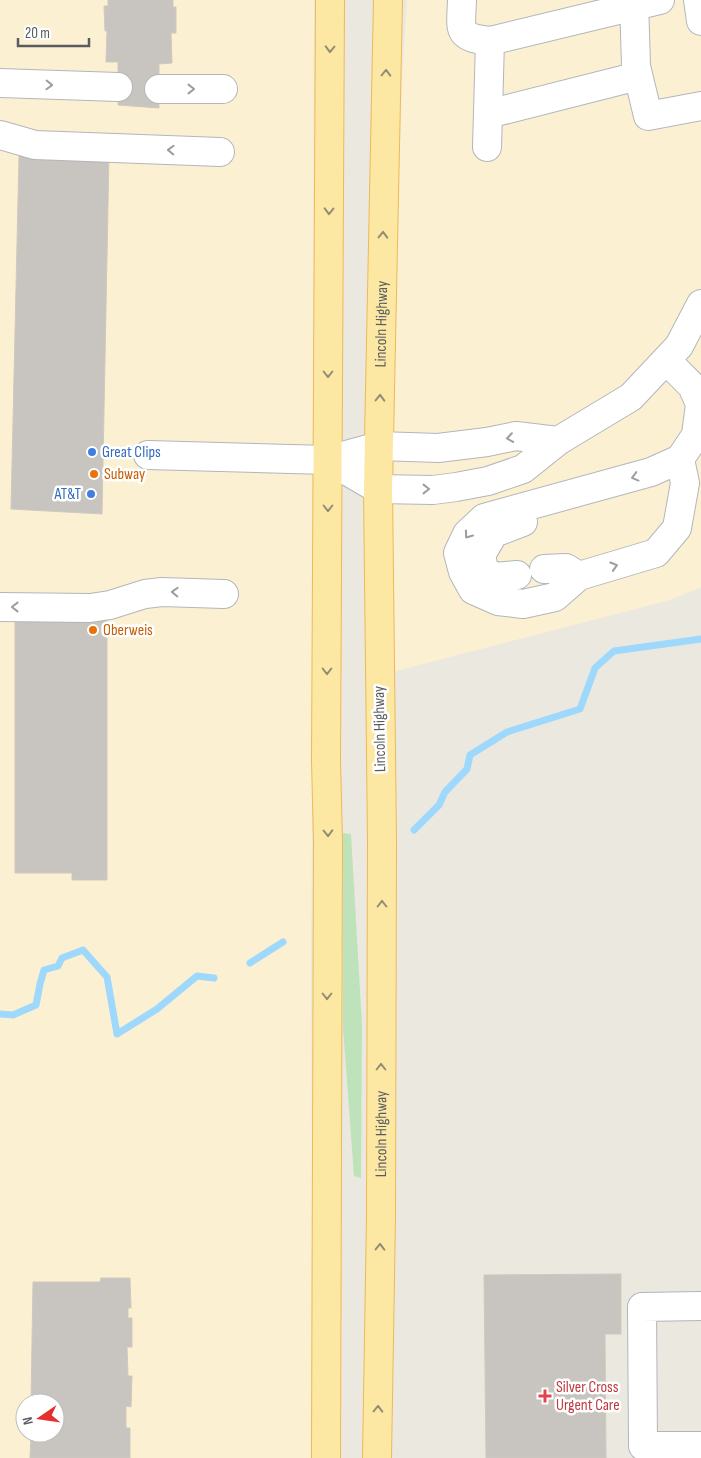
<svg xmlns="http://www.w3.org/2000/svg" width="701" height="1458" font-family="'Sofia Sans Condensed',sans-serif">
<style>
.commercial{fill:#fcf0d3;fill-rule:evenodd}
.green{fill:#bee3bb}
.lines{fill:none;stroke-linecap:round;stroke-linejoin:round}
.stream{stroke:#9ed9fd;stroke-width:7}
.building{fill:#c8c4bf;stroke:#cfc9be}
.minor-tunnel{stroke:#c6c5bf;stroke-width:28;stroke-dasharray:28 14;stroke-linecap:butt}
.minor-casing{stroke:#b2b6ba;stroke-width:30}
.major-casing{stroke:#edb956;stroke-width:30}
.minor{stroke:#fff;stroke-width:28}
.major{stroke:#fde8a3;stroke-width:28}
.oneway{stroke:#928d77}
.oneway2{stroke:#9b9da0}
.shop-dot{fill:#3f7fe0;stroke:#fff;stroke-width:2}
.food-dot{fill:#e8710a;stroke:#fff;stroke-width:2}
.health-dot{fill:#e0444e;stroke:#fff;stroke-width:2}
.labels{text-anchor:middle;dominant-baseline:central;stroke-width:5;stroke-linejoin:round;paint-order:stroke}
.street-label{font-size:16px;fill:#585c60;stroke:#fff}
.shop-label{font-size:16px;fill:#366cbe;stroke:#fff;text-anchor:start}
.food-label{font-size:16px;fill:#c56008;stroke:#fff;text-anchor:start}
.health-label{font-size:16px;fill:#be3a42;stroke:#fff;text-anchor:start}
</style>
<rect width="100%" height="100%" fill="#ebe8df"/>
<path class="commercial" d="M0,0H314L312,820L311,960L312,1167L311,1458H0ZM25,1403H55V1433H25Z
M407,0H701V587L670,600L392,672V556L396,268L402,79Z"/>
<path class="green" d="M343,833L351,834L362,1025L361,1178L354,1176L343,1028Z"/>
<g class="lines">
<path class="stream" d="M414,830L439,805L445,792L467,769L470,755L507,732L580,709L595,668L614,651L701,639
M250,963L283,942
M0,1014L13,1015L36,1005L40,984L44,970L58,966L62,958L83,950L107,977L117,1034L157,1009L197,976L214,978"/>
</g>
<path class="building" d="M108,0H173V7H176V33H171L172,63L159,64V108L118,105V62H106L107,31H105L104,6H108Z
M109,154L102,514L11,509L19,155Z
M107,613V880H72V873H15V617Z
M621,1274V1334H605L606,1458H486L484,1275Z
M101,1278H130L131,1308H128V1318H132V1347H127L128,1376H132L131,1407L126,1406V1428H130V1458H30L31,1433H55V1403H31L33,1282H100Z"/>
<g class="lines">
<path class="minor-tunnel" d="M118,87L159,89"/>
<g class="minor-casing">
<path id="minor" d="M462,0C461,31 456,37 490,41
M634,0L636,66L648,116L701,106
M698,0L701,21
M0,83L118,87
M159,89H223
M488,114L638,76
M0,135L35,145L220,152
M487,147L490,41L660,0
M666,360L692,386L700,404L696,435L680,459L651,472L484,518L467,534L458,553L463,572L473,590L498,601L523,604L555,597L579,576L656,553L677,528L685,483L680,459
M148,455L328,460L379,446L438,448L487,442L516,436L558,441
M328,460L378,489L433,490L456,487L488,481L523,469L558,441L631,397L679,346L701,304
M544,569L566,568L579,576
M517,575L495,577L484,570L481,555L494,533L523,522
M0,607L90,608L110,605L145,594L162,592L224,594
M701,1306L642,1307L643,1446H701"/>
</g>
<g class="major-casing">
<g id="major">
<path d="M326,1458L328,841L326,761L330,0"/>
<path id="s1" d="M377,1458L381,1217L382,841L378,489L388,0"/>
</g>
</g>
<use href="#minor" class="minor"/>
<use href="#major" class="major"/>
</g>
<defs><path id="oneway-chevron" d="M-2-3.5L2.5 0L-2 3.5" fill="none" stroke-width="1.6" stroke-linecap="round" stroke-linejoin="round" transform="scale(1.25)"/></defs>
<g class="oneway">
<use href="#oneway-chevron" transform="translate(330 49) rotate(91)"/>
<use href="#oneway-chevron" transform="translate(386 73) rotate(-89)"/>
<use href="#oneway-chevron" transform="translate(329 211) rotate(91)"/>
<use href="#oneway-chevron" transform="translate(383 235) rotate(-89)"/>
<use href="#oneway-chevron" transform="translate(328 374) rotate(90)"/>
<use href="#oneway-chevron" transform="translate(380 398) rotate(-89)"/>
<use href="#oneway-chevron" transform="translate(328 508) rotate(90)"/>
<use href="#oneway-chevron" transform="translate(327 671) rotate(90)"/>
<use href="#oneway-chevron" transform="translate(328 833) rotate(89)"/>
<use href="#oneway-chevron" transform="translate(382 904) rotate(-90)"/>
<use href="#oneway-chevron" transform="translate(327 996) rotate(90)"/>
<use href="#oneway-chevron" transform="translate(381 1067) rotate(-90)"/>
<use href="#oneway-chevron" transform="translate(380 1247) rotate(-89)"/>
<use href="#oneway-chevron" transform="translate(378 1409) rotate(-89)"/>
</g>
<g class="oneway2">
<use href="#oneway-chevron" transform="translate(49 85) rotate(2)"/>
<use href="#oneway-chevron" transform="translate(191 89)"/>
<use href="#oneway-chevron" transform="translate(171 150) rotate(-178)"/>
<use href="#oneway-chevron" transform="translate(510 438) rotate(172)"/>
<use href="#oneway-chevron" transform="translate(635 477) rotate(165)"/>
<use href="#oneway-chevron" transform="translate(426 489)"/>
<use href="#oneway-chevron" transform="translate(468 535) rotate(126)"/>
<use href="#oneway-chevron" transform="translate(614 566) rotate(-17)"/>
<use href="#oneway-chevron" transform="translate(175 592) rotate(-178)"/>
<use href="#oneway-chevron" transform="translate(15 607) rotate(-180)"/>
</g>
<g class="shop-dot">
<circle cx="92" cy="452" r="5"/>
<circle cx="91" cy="494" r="5"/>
</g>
<g class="food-dot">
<circle cx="94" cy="474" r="5"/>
<circle cx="93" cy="630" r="5"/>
</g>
<path class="health-dot" d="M542.5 1388.5h5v5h5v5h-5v5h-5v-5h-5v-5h5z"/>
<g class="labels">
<g class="street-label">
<text stroke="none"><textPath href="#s1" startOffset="1134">Lincoln Highway</textPath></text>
<text transform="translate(380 729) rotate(-91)">Lincoln Highway</text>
<text stroke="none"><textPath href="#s1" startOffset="324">Lincoln Highway</textPath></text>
</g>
<g class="shop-label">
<text x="102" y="452">Great Clips</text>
<text x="81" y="494" text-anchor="end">AT&amp;T</text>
</g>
<g class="food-label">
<text x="104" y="474">Subway</text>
<text x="103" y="630">Oberweis</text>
</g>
<g class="health-label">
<text x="556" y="1387">Silver Cross<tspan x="556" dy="18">Urgent Care</tspan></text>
</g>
</g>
<g transform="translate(40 1418) rotate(257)"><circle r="24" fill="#ffffff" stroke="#bcbebf"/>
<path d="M0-4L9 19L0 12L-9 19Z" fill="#e42f2c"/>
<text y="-8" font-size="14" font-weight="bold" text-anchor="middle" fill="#585c60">N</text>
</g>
<path d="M18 38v8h71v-8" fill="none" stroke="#585c60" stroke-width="2.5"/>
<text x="25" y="38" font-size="15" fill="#585c60" stroke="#ffffff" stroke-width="4" paint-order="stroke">20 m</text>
</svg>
